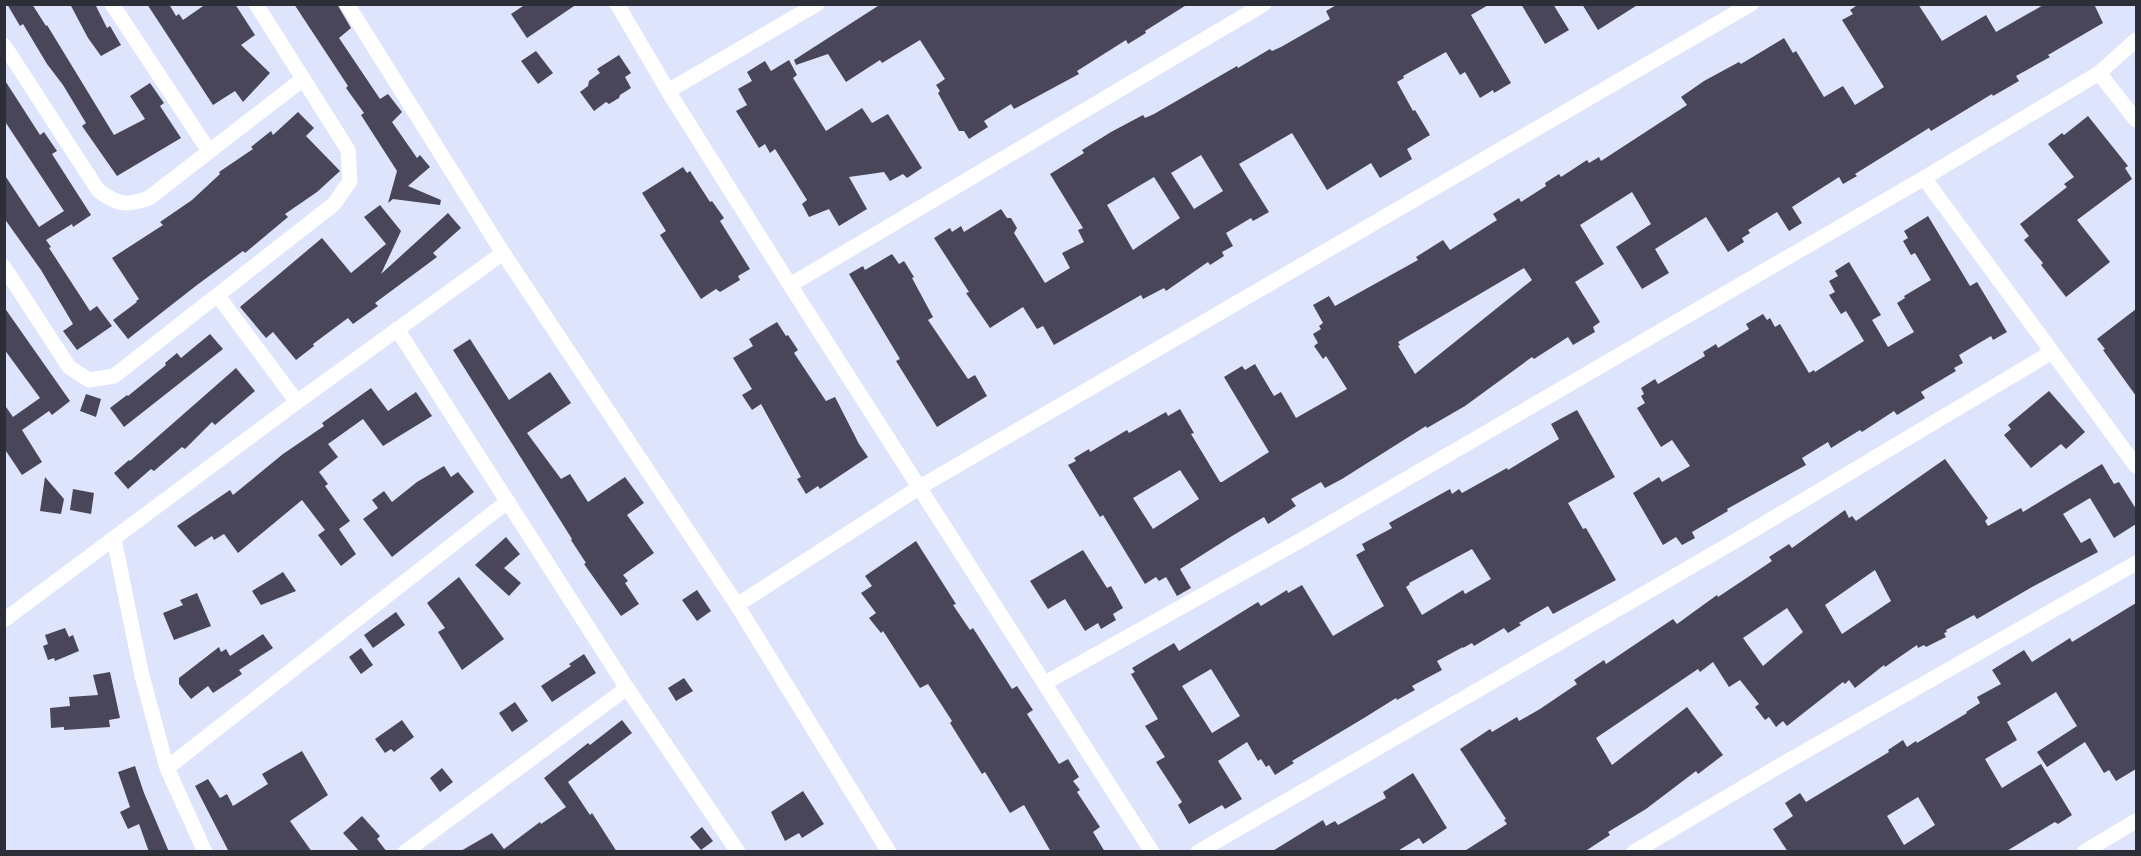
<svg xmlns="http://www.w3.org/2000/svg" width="2141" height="856" font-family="'Nunito Sans',sans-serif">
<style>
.building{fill:#4a465a;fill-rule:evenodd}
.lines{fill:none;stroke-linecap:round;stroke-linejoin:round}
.minor{stroke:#fff;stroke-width:15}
</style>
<rect width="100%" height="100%" fill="#dde4fc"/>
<path class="building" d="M7,4H32L46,26L47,25L114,135L145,119L130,96L150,83L164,103L160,106L181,138L117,176L82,126L86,123L63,85L47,64L23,24L20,26Z
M70,4H95L107,28L110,26L121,45L101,56L88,38Z
M147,4H169L176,16L179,14L183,20L206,4H235L255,35L241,45L270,73L243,102L235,91L213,105Z
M294,4H337L351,28L339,38L380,99L388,94L402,112L392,122L417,158L420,155L430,167L408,186L441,200L440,205L393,199L388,203L397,171L361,115L364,113L346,88L348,86Z
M526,4H577L527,38L511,14Z
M881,4H1188L1145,31L1146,33L1128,44L1126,40L1077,71L1079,74L1014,109L1011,104L984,121L988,127L969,139L964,131H959L938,93L940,91L936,85L945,79L920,40L882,63L880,60L846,82L828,54L796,65L794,60Z
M1338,4H1490L1471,15L1511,83L1494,93L1493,90L1480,98L1465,72L1460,75L1446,52L1403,76L1404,78L1397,82L1413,111L1415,110L1430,135L1407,149L1412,159L1380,178L1371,163L1327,190L1292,133L1239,164L1269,212L1253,221L1251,218L1226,233L1233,246L1222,252L1224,256L1210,265L1208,262L1166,291L1164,288L1143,299L1141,295L1054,345L1043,326L1037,329L1023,307L990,328L966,293L969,292L934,238L950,228L952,232L961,226L964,232L1001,209L1007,218H1011L1017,228L1014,233L1045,283L1070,268L1062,253L1084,242L1078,230L1083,228L1050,174L1084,153L1082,150L1111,132L1143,115L1145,118L1154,114L1237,66L1238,68L1270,49L1272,51L1281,47L1330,19L1326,11ZM1201,155L1223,191L1194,209L1171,173ZM1154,177L1180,218L1133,250L1107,205Z
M1521,4H1553L1569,30L1545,44Z
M1582,4H1639L1598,30Z
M1859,4H1918L1942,41L1986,15L1996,32L2045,4H2094L2103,23L2048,55L2050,57L2016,76L2019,81L1993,96L1992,94L1931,131L1929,128L1855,174L1857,176L1843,184L1839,177L1792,207L1802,223L1789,231L1777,212L1748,230L1750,233L1742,238L1744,242L1728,252L1706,217L1655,249L1669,273L1642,289L1616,247L1651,224L1632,192L1580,225L1604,264L1575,282L1600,322L1593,327L1595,332L1573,345L1568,337L1534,359L1532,357L1465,406L1427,428L1426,426L1342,479L1325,488L1321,482L1291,499L1296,506L1268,524L1264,517L1232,536L1180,569L1191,588L1177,596L1166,577L1159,581L1156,577L1145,584L1103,515L1100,517L1068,465L1076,461L1074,458L1089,449L1090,452L1127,430L1129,433L1166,412L1168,416L1180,409L1194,433L1191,434L1220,482H1222L1269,452L1224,377L1242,366L1245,370L1255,364L1274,396L1281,392L1296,418L1347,389L1326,356L1323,359L1314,346L1318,343L1313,334L1321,329L1319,326L1323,323L1313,305L1329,296L1335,306L1418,260L1416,257L1443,240L1450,250L1497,220L1493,214L1519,198L1521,202L1546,186L1545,183L1559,174L1561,177L1587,160L1589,163L1599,157L1601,161L1687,105L1681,97L1704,81L1739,62L1741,64L1784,38L1793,53L1796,51L1824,97L1843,86L1855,105L1884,87L1842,20L1853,14L1850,10ZM1524,268L1532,280L1415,374L1398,346L1400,345L1398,342ZM1180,470L1199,499L1153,529L1133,498Z
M536,51L553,73L538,84L521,61Z
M619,55L631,73L625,77L631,88L620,95L619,98L609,104L606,102L594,111L580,92L588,86L589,81L600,73L597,69Z
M789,60L797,75L793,78L826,131L862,108L872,123L888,114L922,168L907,178L903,174L890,181L884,172L849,177L867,209L839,226L829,209L809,217L802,204L807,200L775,149L770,153L765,144L759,148L736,111L747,105L738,89L752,81L747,72L765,61L771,71Z
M4,79L40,135L44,132L57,151L52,154L91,215L73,227L72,224L46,240L51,247L49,248L90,311L97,306L112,326L77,350L63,331L73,324L41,270L4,218V174L39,227L64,211L4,120Z
M298,112L314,128L306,136L340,171L317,192L285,214L288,217L245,253L243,251L197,285L128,339L113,320L137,302L136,301L139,299L112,258L163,225L160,222L192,200L220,174L219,172L253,149L251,147L271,131L273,135Z
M2088,116L2128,166L2125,168L2132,179L2077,220L2110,262L2066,297L2041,265L2043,263L2024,240L2029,236L2020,224L2067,187L2064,184L2074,177L2048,144L2062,133L2064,135Z
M683,167L687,173L690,171L710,202L712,201L724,218L720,221L750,269L738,276L740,280L720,292L716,289L701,299L660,235L666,231L642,193Z
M380,205L401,231L381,274L448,213L461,228L433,253L437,257L375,303L378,306L353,324L348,318L313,344L314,346L296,360L273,332L266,338L240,307L322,238L351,273L386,244L364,217Z
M1928,216L1970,286L1977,282L2007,332L1993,340L1991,336L1959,355L1963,363L1954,368L1956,371L1921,392L1925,398L1897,415L1894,411L1862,432L1860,430L1831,448L1828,442L1802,458L1806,465L1727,509L1728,511L1692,532L1695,538L1682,545L1676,537L1663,545L1633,493L1659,477L1662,482L1690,466L1672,440L1661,447L1637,408L1645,403L1641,396L1644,394L1641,388L1655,379L1658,384L1705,356L1703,352L1716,344L1718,348L1749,329L1746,324L1763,314L1767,320L1770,318L1775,327L1780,324L1809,373L1814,370L1815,372L1864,341L1846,311L1841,314L1829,295L1835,292L1829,281L1838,276L1835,271L1849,262L1881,315L1872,320L1888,347L1914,332L1897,303L1905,298L1904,296L1931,280L1915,253L1911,255L1903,241L1908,238L1904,231Z
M892,254L899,264L904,261L914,277L912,278L933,317L928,320L968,379L975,375L987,396L937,427L896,361L900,359L849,274L863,266L865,270Z
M4,307L70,401L52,415L49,411L22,430L42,462L22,475L4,448V404L13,417L40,398L4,349Z
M2136,309V396L2103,350L2105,349L2097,339Z
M777,322L786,336L788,335L798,350L794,353L826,401L835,397L859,444L868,457L820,489L818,486L806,494L797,479L801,477L761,404L752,410L742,395L752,389L733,358L753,346L749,339Z
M210,334L223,349L124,427L110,408L127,395L128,396L166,365L165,363L177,353L181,358Z
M470,339L509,400L550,372L571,403L527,433L561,479L570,474L588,502L625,477L644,503L627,515L654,553L623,575L628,581L625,583L639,604L621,616L584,564L586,563L571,540L572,539L453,350Z
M236,368L255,391L215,425L212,422L185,449L182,447L154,471L151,469L128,489L114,473L129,460L130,461Z
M371,388L388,411L416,392L432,416L383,446L363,419L328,444L338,457L319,472L328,484L325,486L350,521L339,529L356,554L341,566L318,535L325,530L302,500L238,553L224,534L214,540L212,536L195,547L177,526L230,490L233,495L283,454L324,426L322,423Z
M2049,391L2085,432L2066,449L2061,444L2031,468L2004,435L2011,429L2008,425Z
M86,394L101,399L96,417L80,411Z
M1577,410L1615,477L1568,503L1583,529L1586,528L1616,580L1553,614L1548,606L1519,623L1521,625L1508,633L1504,628L1474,646L1472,643L1463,648V647L1437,661L1442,670L1412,686L1415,690L1397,700L1396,698L1364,718L1292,761L1294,763L1275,775L1269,765L1266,767L1261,759L1258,761L1247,742L1218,761L1242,799L1225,809L1222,805L1189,824L1178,805L1182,802L1156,762L1165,757L1145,726L1158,719L1131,674L1135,672L1132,668L1174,643L1179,651L1258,602L1261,606L1287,590L1288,593L1302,585L1333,636L1384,606L1356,555L1365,550L1362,544L1392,528L1389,523L1450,489L1452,494L1459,489L1462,493L1507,468L1508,470L1559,439L1551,424ZM1472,549L1491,579L1465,594L1463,590L1422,615L1406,587L1410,584L1409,583ZM1211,669L1240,716L1212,733L1182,686Z
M1945,459L1988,518L1985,521L1988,526L2021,508L2023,512L2102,464L2114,484L2119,482L2136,509V524L2114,538L2090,498L2063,514L2081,543L2090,538L2098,552L2032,587L1977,619L1974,615L1946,630L1947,632L1944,633L1946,637L1926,647L1924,645L1918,648L1917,645L1885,667L1884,665L1855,688L1849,680L1845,684L1843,682L1787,726L1783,721L1776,727L1769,717L1765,720L1755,707L1759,704L1740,680L1729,687L1713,662L1700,672L1698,669L1596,738L1612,765L1687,707L1723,755L1698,774L1696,771L1646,809L1608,832L1610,835L1584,852H1463L1507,824L1504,820L1506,819L1460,749L1490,729L1492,732L1517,717L1519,721L1540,709L1577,684L1574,680L1604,660L1606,664L1673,619L1677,624L1717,595L1718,597L1772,561L1769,557L1789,544L1792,548L1845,510L1849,518L1852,516L1856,521ZM1875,570L1891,601L1842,634L1825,605ZM1787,608L1803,632L1763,666L1743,638Z
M444,466L451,477L458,472L474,492L392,557L363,519L378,508L372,500L384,491L392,502L417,482Z
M45,477L64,499L61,514L40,511Z
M73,489L94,493L91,514L70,510Z
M506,537L520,554L504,568L521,583L509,596L475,565Z
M916,541L956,604L953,605L970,630L973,628L1012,689L1017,686L1033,710L1027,714L1059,764L1068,759L1079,777L1073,781L1080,790L1077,792L1100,827L1093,832L1105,852H1051L1024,805L1010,813L985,772L982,774L950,723L952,721L928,684L920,688L883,631L881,633L869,618L876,613L861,593L872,586L865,576Z
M1083,550L1107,588L1111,586L1123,608L1113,614L1116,620L1101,629L1098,623L1085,631L1065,599L1048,609L1030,581Z
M283,572L296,591L261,605L252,591Z
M459,577L504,639L462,670L438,632L445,628L427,603Z
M697,590L711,611L697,621L682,600Z
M197,593L211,626L174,640L163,613L183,605L180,600Z
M2136,603V769L2116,781L2109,770L2104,773L2085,742L2047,767L2037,752L2077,726L2056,692L2007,722L2017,740L1985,759L2002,788L2041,764L2072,815L2058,824L2055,822L2005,852H1788L1773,829L1793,816L1785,803L1800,793L1806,802L1889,752L1888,750L1903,740L1907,747L1916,741L1917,743L1967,713L1966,712L1980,703L1977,697L2001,684L1992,670L2024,650L2032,662L2070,638L2072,642ZM1918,797L1935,825L1904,845L1887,816Z
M396,612L405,625L373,648L364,635Z
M65,628L69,637L73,635L79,651L55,661L54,658L48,660L43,646L48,644L45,635Z
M263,634L273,648L239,670L242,674L213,693L208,686L191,699L179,684V678L219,647L221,652L226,649L230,656Z
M361,648L373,665L361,674L349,657Z
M584,654L596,673L552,702L541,686L571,666L569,664Z
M110,672L120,718L109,720L110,727L64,730V727L51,728L50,708L70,706L69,697L98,695L93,675Z
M684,678L693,691L676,701L668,688Z
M515,702L528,721L512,732L499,713Z
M402,720L414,737L394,752L391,749L385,753L375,739Z
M622,720L632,733L568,782L590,815L592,813L617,852H459L492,833L504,849L540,822L541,824L566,807L544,778L588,743L590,745Z
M302,751L328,795L290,821L312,852H229L195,786L208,779L220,798L227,794L233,806L268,784L262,774Z
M135,766L144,793L169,852H149L139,824L128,829L120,812L130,807L118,772Z
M442,768L453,782L440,792L430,778Z
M1413,773L1447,828L1423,844L1419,838L1396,852H1271L1323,820L1326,826L1335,821L1338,825L1386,798L1383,792Z
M803,791L824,824L802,838L799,833L785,841L771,812Z
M362,816L380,836L377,839L387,852H360L343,833Z
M702,827L713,841L701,850L690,837Z"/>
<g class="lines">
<path class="minor" d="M112,4L209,151
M347,4L503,253L737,605L889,852
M617,4L668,91L790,285L1152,852
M4,45L98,190C117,205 127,206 149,198L303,79
M2099,73L2136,120
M668,91L817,4
M1924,178L2136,466
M4,267L69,367L89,380L114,376L334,204L350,181L348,150L256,4
M790,285L1264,4
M218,296L297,402
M397,329L627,688L738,852
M114,539L142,676L167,768L205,852
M737,605L920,487L1751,4
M4,620L297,402L503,253
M1045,683L1303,539L1924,178L2099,73L2136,40
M167,768L508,501
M405,852L627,688
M1198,852L1730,544L2052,352
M1634,852L1781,765L2136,563
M2084,852L2136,821"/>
</g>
<rect width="2141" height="856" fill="none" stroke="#2c2f37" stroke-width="12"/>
</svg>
